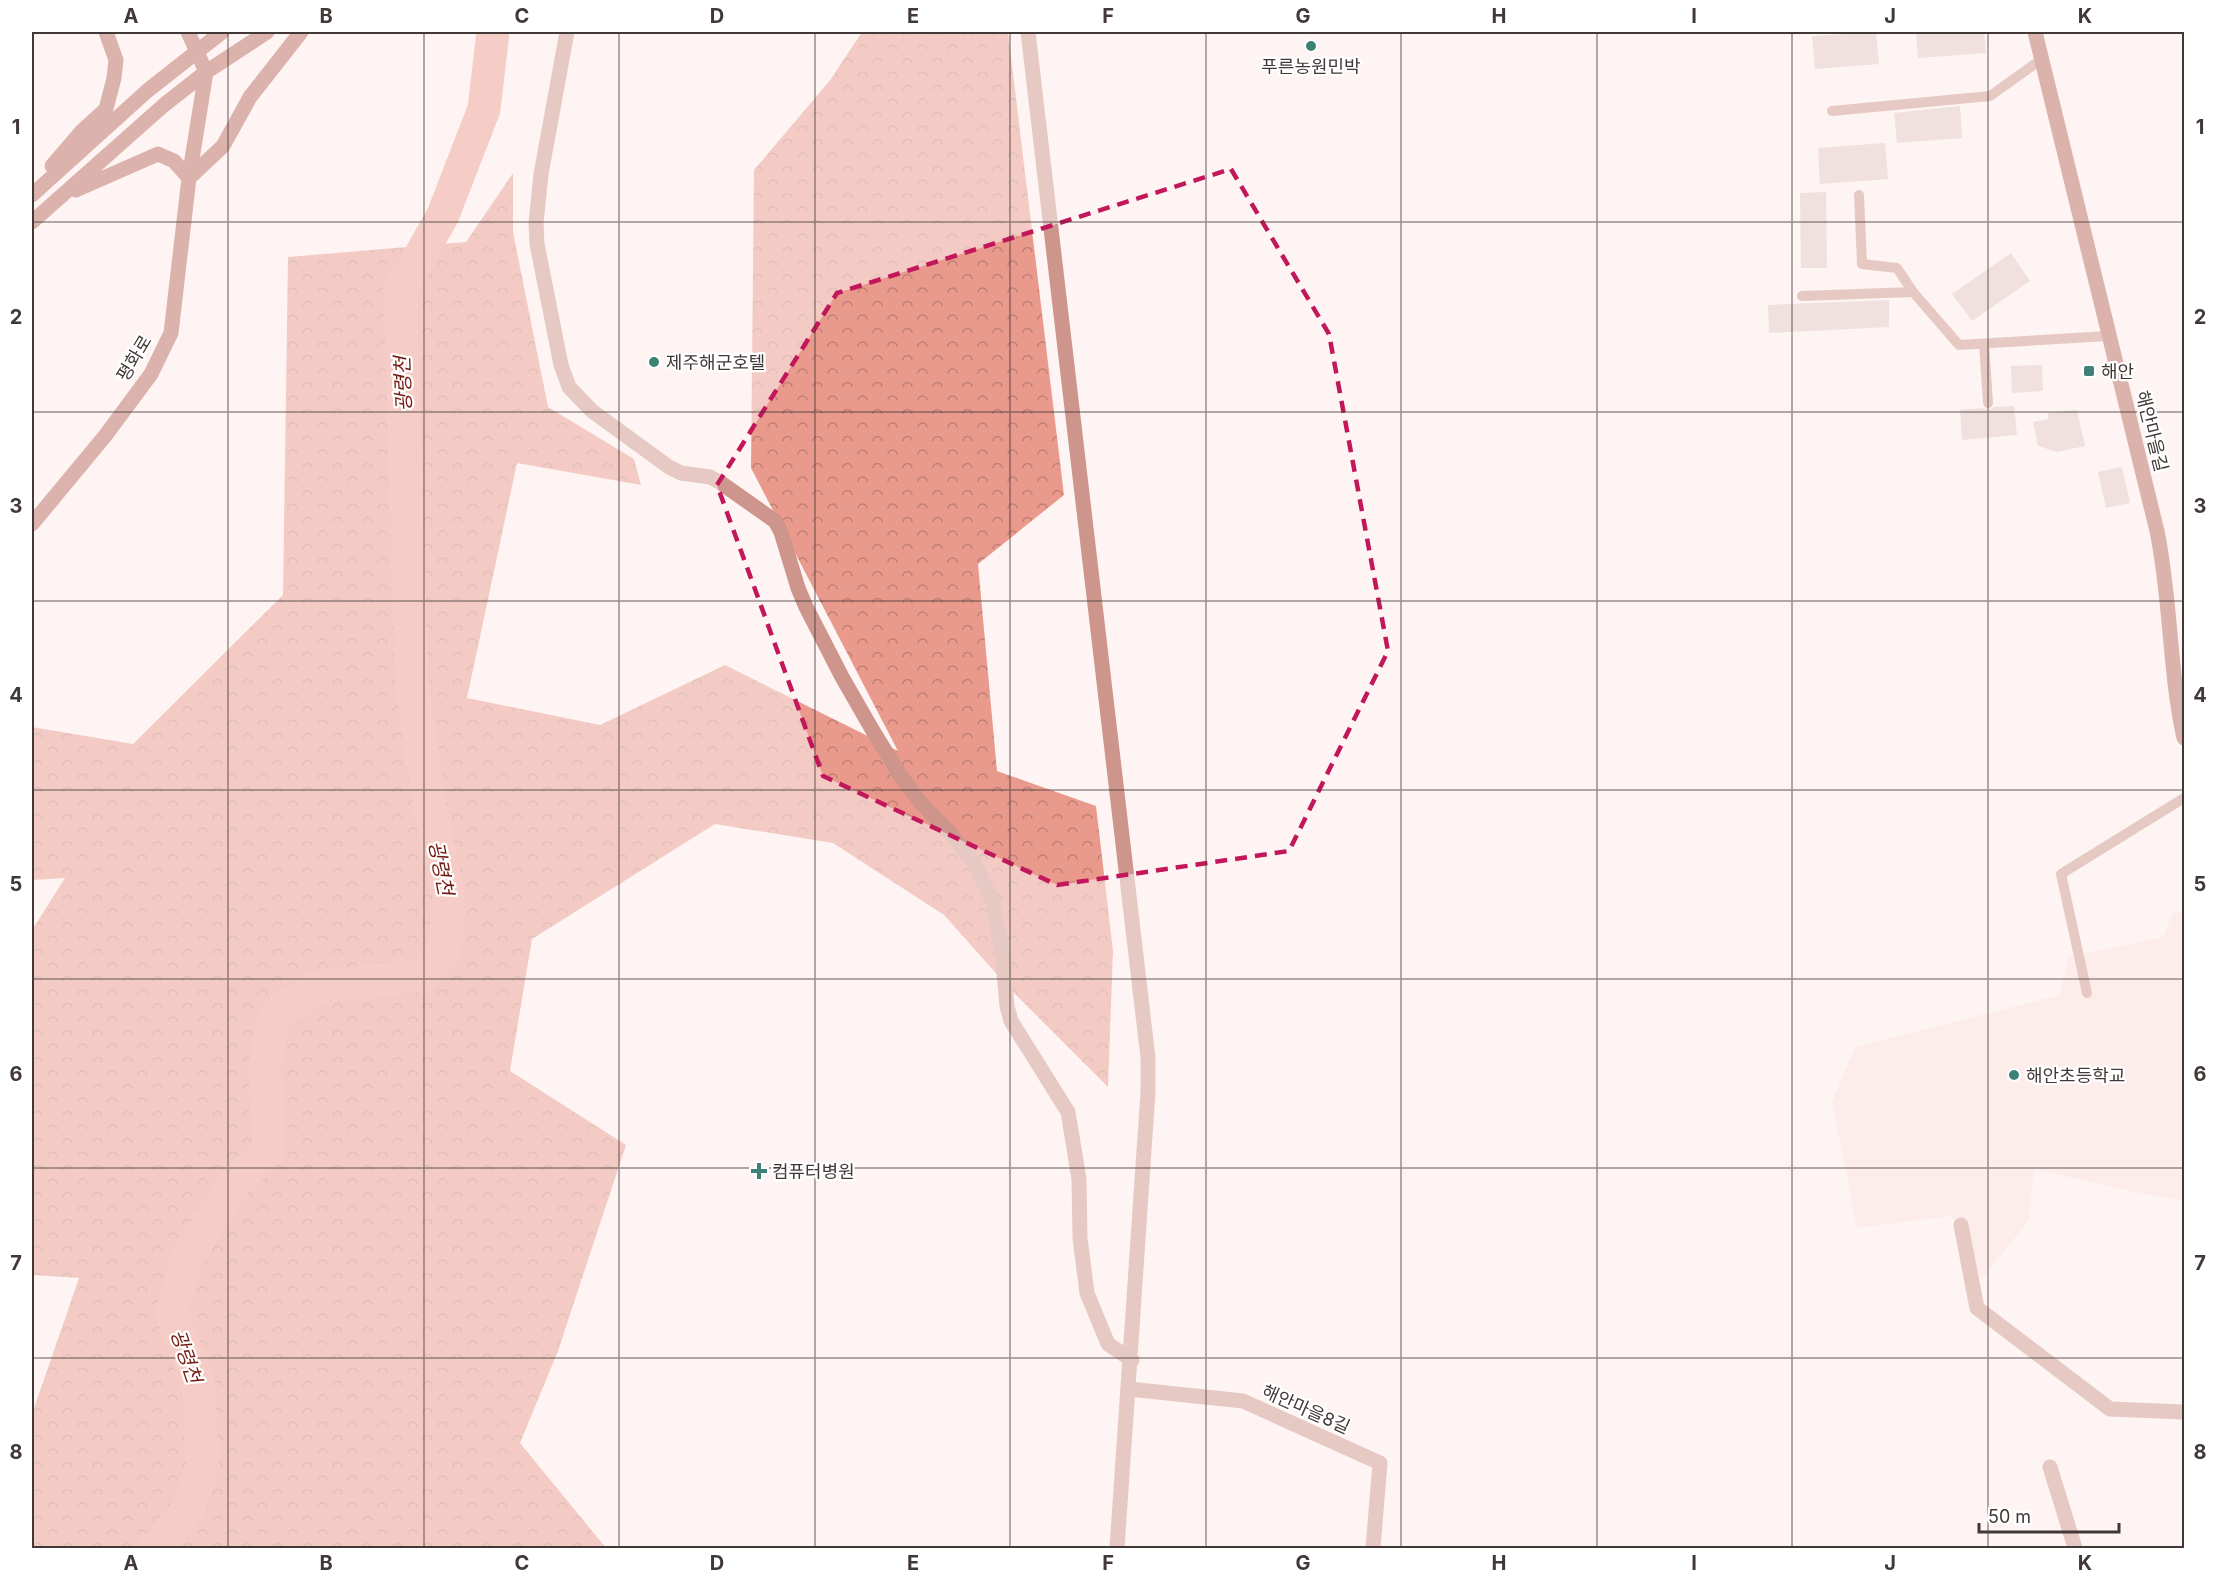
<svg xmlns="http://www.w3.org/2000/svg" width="2216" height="1580" font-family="Inter,'Noto Sans KR',sans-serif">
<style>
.built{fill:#fce4e0}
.forest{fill:url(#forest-crowns)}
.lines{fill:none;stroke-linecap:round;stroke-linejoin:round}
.river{stroke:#ed9e91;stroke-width:33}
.building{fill:#dfcac6}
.lane{stroke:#cd958b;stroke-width:10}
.street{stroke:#cd958b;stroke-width:15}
.secondary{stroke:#b46357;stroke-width:15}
.marked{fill:none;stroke:#c2185b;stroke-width:4.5;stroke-dasharray:12 8;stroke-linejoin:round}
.grid{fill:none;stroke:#413937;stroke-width:1.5;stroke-opacity:0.55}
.poi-dot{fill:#3e8276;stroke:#fff;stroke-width:2}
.labels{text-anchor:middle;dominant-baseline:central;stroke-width:4.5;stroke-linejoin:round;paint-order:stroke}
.poi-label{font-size:18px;fill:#413937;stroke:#fff;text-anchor:start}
.street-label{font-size:18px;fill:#413937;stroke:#fff}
.water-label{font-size:20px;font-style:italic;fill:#761b11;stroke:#fff}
.neatline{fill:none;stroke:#413937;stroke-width:2}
.grid-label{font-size:20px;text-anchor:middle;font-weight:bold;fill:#413937}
</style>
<defs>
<pattern id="forest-crowns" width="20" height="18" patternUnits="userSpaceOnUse" patternTransform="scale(1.5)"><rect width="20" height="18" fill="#e99a8d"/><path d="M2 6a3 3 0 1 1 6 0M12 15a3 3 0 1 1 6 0" fill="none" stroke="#be7f74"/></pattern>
</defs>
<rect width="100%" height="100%" fill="#fdf4f3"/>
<path class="built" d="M2184,912V1201L2130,1191L2034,1169L2029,1220L1981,1280L1951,1216L1857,1228L1832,1102L1855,1047L2060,995L2068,957L2163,937L2173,913Z"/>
<path class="forest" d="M862,32H1008L1064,495L978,564L997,771L1096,806L1113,951L1108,1087L1010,989L944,915L833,843L715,824L532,939L510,1071L626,1145L558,1351L520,1443L606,1548H32V1414L79,1278L32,1275V930L65,878L32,880V727L133,744L283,595L288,257L466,242L513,173V232L548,407L634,459L641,485L517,463L467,698L600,725L725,665L898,751L751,468L754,170L831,79Z"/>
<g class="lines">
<path class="river" d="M154,1548L159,1545L187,1510L203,1468L198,1383L172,1313L186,1260L232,1186L269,1149L265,1064L275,1016L313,988L423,975L445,950L449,896L432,823L412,685L400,291L443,215L484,109L493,32"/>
</g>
<path class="building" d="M1876,32L1879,64L1815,69L1812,36Z
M1916,32H1984L1986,53L1918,58Z
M1960,106L1962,138L1897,143L1894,113Z
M1885,143L1888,179L1820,184L1818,148Z
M1826,192L1827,268H1801L1800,193Z
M2011,253L2030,281L1972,321L1952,294Z
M1889,300V327L1769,333L1768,305Z
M2042,365L2043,391L2012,393L2011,366Z
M2014,406L2017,435L1962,440L1960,410L1983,408L1989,410L1994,407Z
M2077,410L2085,446L2057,452L2038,446L2033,422L2048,419V413Z
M2122,467L2130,503L2106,508L2098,472Z"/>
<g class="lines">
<path class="lane" d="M1832,111L1990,96L2042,59
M1859,195L1862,264L1897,268L1913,292L1959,345L2108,336
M1802,296L1913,292
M1984,344L1988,403
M2087,993L2061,874L2184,798"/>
<path class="street" d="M567,32L541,174L536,223L537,244L561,365L569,387L592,411L669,467L681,473L710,477L721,483L775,521L781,532L798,588L806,607L842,677L873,731L900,775L921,803L952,835L976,866L993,903L1002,950L1007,1006L1011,1021L1068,1112L1079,1179L1080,1238L1087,1293L1108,1344L1132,1360
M1028,32L1148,1058V1092L1117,1548
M1961,1225L1977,1308L2110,1409L2184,1412
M1129,1389L1243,1401L1380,1463L1373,1548
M2050,1467L2075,1548"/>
<path class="secondary" d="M188,32L206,72
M2035,32L2157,531C2171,599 2169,670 2184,738
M52,166L82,131L106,109L114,78L116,60L106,32
M189,178L223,146L250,97L301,32
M76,190L158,154L174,161L189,178
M32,195L147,91L222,32
M32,222L164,105L206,72L267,32
M32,524L105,436L151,374L171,333L189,178L206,72"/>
</g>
<path d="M0 0H2216V1580H0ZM1231,169L1329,334L1388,651L1289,851L1057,885L823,776L717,485L837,293Z" fill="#fdf4f3" fill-opacity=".55" fill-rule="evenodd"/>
<path class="marked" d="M1231,169L1329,334L1388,651L1289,851L1057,885L823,776L717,485L837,293Z"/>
<path class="grid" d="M228,32V1548M424,32V1548M619,32V1548M815,32V1548M1010,32V1548M1206,32V1548M1401,32V1548M1597,32V1548M1792,32V1548M1988,32V1548M32,222H2184M32,412H2184M32,601H2184M32,790H2184M32,979H2184M32,1168H2184M32,1358H2184"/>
<g class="poi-dot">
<circle cx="1311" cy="46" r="6"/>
<circle cx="654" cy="362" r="6"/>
<rect x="2083" y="365" width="12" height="12" rx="3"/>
<circle cx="2014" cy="1075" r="6"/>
<path d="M756 1162h6v6h6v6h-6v6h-6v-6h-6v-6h6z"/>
</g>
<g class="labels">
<g class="poi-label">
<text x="1311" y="66" text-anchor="middle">푸른농원민박</text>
<text x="666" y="362">제주해군호텔</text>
<text x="2101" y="371">해안</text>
<text x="2026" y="1075">해안초등학교</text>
<text x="772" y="1171">컴퓨터병원</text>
</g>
<g class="street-label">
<text transform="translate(134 358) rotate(-59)">평화로</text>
<text transform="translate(2152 431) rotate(76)">해안마을길</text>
<text transform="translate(1306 1409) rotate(24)">해안마을8길</text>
</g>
<g class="water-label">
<text transform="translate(403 384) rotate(-92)">광령천</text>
<text transform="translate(441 868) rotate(79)">광령천</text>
<text transform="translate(186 1356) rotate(71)">광령천</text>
</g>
</g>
<rect width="2216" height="1580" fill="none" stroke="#ffffff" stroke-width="66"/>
<path d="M1979 1523v9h140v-9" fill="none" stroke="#413937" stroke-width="3"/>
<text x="1988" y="1523" font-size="18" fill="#413937" stroke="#ffffff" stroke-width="4.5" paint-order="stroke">50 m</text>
<rect x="33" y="33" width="2150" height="1514" class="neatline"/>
<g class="grid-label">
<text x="131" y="23">A</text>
<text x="326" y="23">B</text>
<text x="522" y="23">C</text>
<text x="717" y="23">D</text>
<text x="913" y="23">E</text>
<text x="1108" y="23">F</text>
<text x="1303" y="23">G</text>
<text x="1499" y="23">H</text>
<text x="1694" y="23">I</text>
<text x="1890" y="23">J</text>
<text x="2085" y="23">K</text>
<text x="16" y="134">1</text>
<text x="2200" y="134">1</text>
<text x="16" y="324">2</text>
<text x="2200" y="324">2</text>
<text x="16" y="513">3</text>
<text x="2200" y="513">3</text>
<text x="16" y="702">4</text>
<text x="2200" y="702">4</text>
<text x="16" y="891">5</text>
<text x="2200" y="891">5</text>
<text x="16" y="1081">6</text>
<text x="2200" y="1081">6</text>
<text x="16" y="1270">7</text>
<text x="2200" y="1270">7</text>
<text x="16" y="1459">8</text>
<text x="2200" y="1459">8</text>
<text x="131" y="1570">A</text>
<text x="326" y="1570">B</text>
<text x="522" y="1570">C</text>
<text x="717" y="1570">D</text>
<text x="913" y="1570">E</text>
<text x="1108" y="1570">F</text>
<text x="1303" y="1570">G</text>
<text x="1499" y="1570">H</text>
<text x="1694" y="1570">I</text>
<text x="1890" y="1570">J</text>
<text x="2085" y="1570">K</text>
</g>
</svg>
